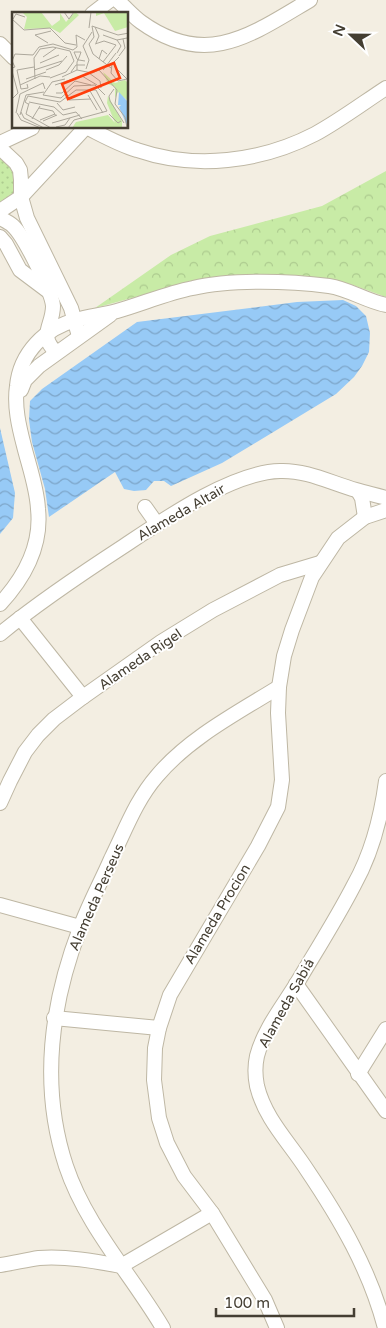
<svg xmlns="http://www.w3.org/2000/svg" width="386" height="1328" font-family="'Varela Round',sans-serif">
  <defs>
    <pattern id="forest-crowns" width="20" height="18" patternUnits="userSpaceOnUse" patternTransform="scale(1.25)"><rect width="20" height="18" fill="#c8eba6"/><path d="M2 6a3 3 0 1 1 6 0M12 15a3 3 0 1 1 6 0" fill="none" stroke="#adcb8f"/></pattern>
    <pattern id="park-dots" width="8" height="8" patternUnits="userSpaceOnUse" patternTransform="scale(1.25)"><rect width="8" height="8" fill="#c8eba6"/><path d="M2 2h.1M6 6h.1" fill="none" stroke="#adcb8f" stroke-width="1.8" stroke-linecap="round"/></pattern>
    <pattern id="water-waves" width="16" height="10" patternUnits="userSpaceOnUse" patternTransform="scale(1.25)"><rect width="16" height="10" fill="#97caf6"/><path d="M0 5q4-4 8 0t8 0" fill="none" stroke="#7da5c8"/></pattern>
  </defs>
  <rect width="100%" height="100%" fill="#f3eee2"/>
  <!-- forest -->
  <path fill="url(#forest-crowns)" d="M386 171V297L350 284 232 276 187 283 95 308 171 255 210 236 322 206Z"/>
  <!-- park -->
  <path fill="url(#park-dots)" d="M0 157 16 171C17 189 17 193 0 202Z"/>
  <!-- water -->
  <g fill="url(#water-waves)">
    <path d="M343 300 356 306 366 316 370 333 369 352 362 366 354 377 336 394 222 463 171 486 164 481H154L146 490 134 491 124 489 115 472 49 517 45 489 32 442 29 420 30 401 42 389 137 322 297 302Z"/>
    <path d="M0 428 15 493 13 518 0 534Z"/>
  </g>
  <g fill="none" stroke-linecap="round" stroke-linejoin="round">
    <defs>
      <g id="minor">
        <path d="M118 1C126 8 133 16 141 22 206 69 251 35 310 0"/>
        <path d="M92 14 109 1"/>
        <path d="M0 44 14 58"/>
        <path d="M88 128C104 136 120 145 137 150 195 170 261 162 315 134 339 121 363 103 386 88"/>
        <path d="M0 143 32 128"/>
        <path d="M0 148 16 163 20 170 21 180V197L27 218 71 308 79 336"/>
        <path d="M0 211 21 197 85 128"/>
        <path d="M0 218C4 220 10 223 13 226 24 236 52 292 53 306 53 326 38 335 56 352"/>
        <path d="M0 237 6 244 20 270 48 291"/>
        <path d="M21 390 25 380 39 366 110 315"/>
        <path d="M358 491 362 498 365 517"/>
        <path d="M145 507 157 524"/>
        <path d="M0 604C24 578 42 546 38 509 37 488 29 466 24 446 19 427 14 406 17 386 20 353 45 328 76 320 89 316 103 315 117 311 142 304 167 293 193 288 231 279 290 281 329 286 349 289 366 301 386 305"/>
        <path d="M20 618 83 697"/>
        <path d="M0 634C39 602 81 574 124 546 163 520 232 472 280 471 307 470 331 483 356 490 366 493 376 495 386 498"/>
        <path d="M0 803 10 781 25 752 38 735 54 719 83 697 161 642 213 610 280 575 320 563"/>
        <path d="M0 905 80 927"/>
        <path d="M296 984 386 1111"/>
        <path d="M54 1018 159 1028"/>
        <path d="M358 1074 386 1029"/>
        <path d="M0 1265C13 1263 26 1260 39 1258 66 1256 94 1261 121 1266L212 1213"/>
        <path d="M163 1328C131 1274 86 1226 66 1166 40 1087 51 1004 80 928 89 904 101 882 111 859 125 831 136 800 157 776 189 738 237 713 279 687"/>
        <path d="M277 1328 265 1300 212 1213 184 1176 167 1143 159 1118 154 1080 155 1048 159 1028 170 995 258 846 278 807 282 780 278 713 279 687 284 656 292 630 312 577 338 538 365 517 386 510"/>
        <path d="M385 1328C370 1270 340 1219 307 1170 289 1142 265 1119 257 1086 255 1076 255 1065 257 1056 264 1029 283 1006 297 983 316 951 337 918 354 885 372 853 381 818 386 781"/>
      </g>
    </defs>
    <!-- minor casing -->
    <use href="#minor" stroke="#beb7a4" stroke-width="16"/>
    <!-- minor -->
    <use href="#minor" stroke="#fff" stroke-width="14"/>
  </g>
  <g text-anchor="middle" stroke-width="4" stroke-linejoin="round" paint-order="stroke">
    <!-- street labels -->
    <g font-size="14" fill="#443e32" stroke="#fff">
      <text transform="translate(181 512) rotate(-30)" y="5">Alameda Altair</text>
      <text transform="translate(140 659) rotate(-34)" y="5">Alameda Rigel</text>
      <text transform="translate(96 897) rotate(-66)" y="5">Alameda Perseus</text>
      <text transform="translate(217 914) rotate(-59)" y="5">Alameda Procion</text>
      <text transform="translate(286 1003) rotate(-61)" y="5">Alameda Sabiá</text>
    </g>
  </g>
  <!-- overview -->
  <g transform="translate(12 12)">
    <rect width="116" height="116" fill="#f3eee2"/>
    <path d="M10 0H29L40 14 48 8V1L54 10 63 0 67 3 48 21 39 16 12 17 15 5ZM84 0H116V15L103 19 92 1 84 4ZM91 60 103 71 113 68 116 71V89L106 80 103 86V75L96 72ZM96 84 110 109V116H60L64 110 96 103 103 111 95 91Z" fill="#c8eba6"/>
    <path d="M107 80 116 90V116L107 95 109 93H106Z" fill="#97caf6"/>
    <path fill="none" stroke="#ada89c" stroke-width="1" d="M52 0 57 7 62 0M0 7 12 18 38 16 53 31 64 33M1 7 4 2 13 5M83 15 87 24 84 31M77 16 79 0M91 23 105 28 115 26M36 31 23 23 39 19M77 32 82 25 80 14 106 23 117 21M77 32 81 42 99 56M83 32 92 29 104 33 91 50M105 41 109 34 105 28M107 44 113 36 111 27M31 45 44 36M107 45 100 52 99 61 106 69 115 67M87 47 90 38 95 42M28 51 47 43M0 56 3 55 0 49 3 42 21 43 27 35 41 32 61 38 65 35 64 23 73 28M104 56 115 67M74 57 77 48 71 34 80 20M22 58 50 49M34 58 47 53 55 44M65 58V50L66 48 68 43 69 40H62L65 47 66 48H67L73 49M87 58 105 78 103 92 113 105 115 116M91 58 104 41M0 59 6 81 0 87M59 60 64 53H73M77 61 88 69 89 76M50 65 65 58 80 61 87 58M14 67 34 60M23 67 22 46 28 37 41 35 58 39 62 49 54 60 38 66M53 67 40 70 31 83 49 86 62 74 83 73 93 83M15 72 16 76 9 77 5 58 22 55M8 73 28 64 38 65M43 73 70 64 85 73M102 77 97 84 98 89 112 111M78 79 91 101M44 81H50L63 69 79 73M76 83 85 98M57 88 79 87M17 90 42 95 51 103 64 100 70 107M17 91 14 102 39 116M45 91 51 98 63 95M16 92 13 90 16 84 48 90 64 78H84L95 99 62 108 56 116M27 96 41 99 44 104M9 100 12 106 32 116M4 101 8 82 31 71 33 77M5 101 9 108 29 116M97 102 106 111 109 109M8 103 14 83 32 80M20 107 28 94M28 108 43 102M31 109 45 103M40 111 68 103M44 115 53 113 58 106"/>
    <path fill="#ff3e0c" fill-opacity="0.15" stroke="#ff3e0c" stroke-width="2.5" d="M102 51 108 66 56 87 50 72Z"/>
    <rect width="116" height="116" fill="none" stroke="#443e32" stroke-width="2.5"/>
  </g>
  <!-- north arrow -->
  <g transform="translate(351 35) rotate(292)" stroke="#ffffff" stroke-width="4" paint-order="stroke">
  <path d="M0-4L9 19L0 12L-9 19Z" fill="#443e32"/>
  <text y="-8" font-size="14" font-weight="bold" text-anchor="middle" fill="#443e32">N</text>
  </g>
  <!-- scale -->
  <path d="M216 1308v8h138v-8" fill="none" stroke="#443e32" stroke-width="2.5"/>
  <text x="224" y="1308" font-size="15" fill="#443e32" stroke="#ffffff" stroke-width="4" paint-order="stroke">100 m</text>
</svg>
